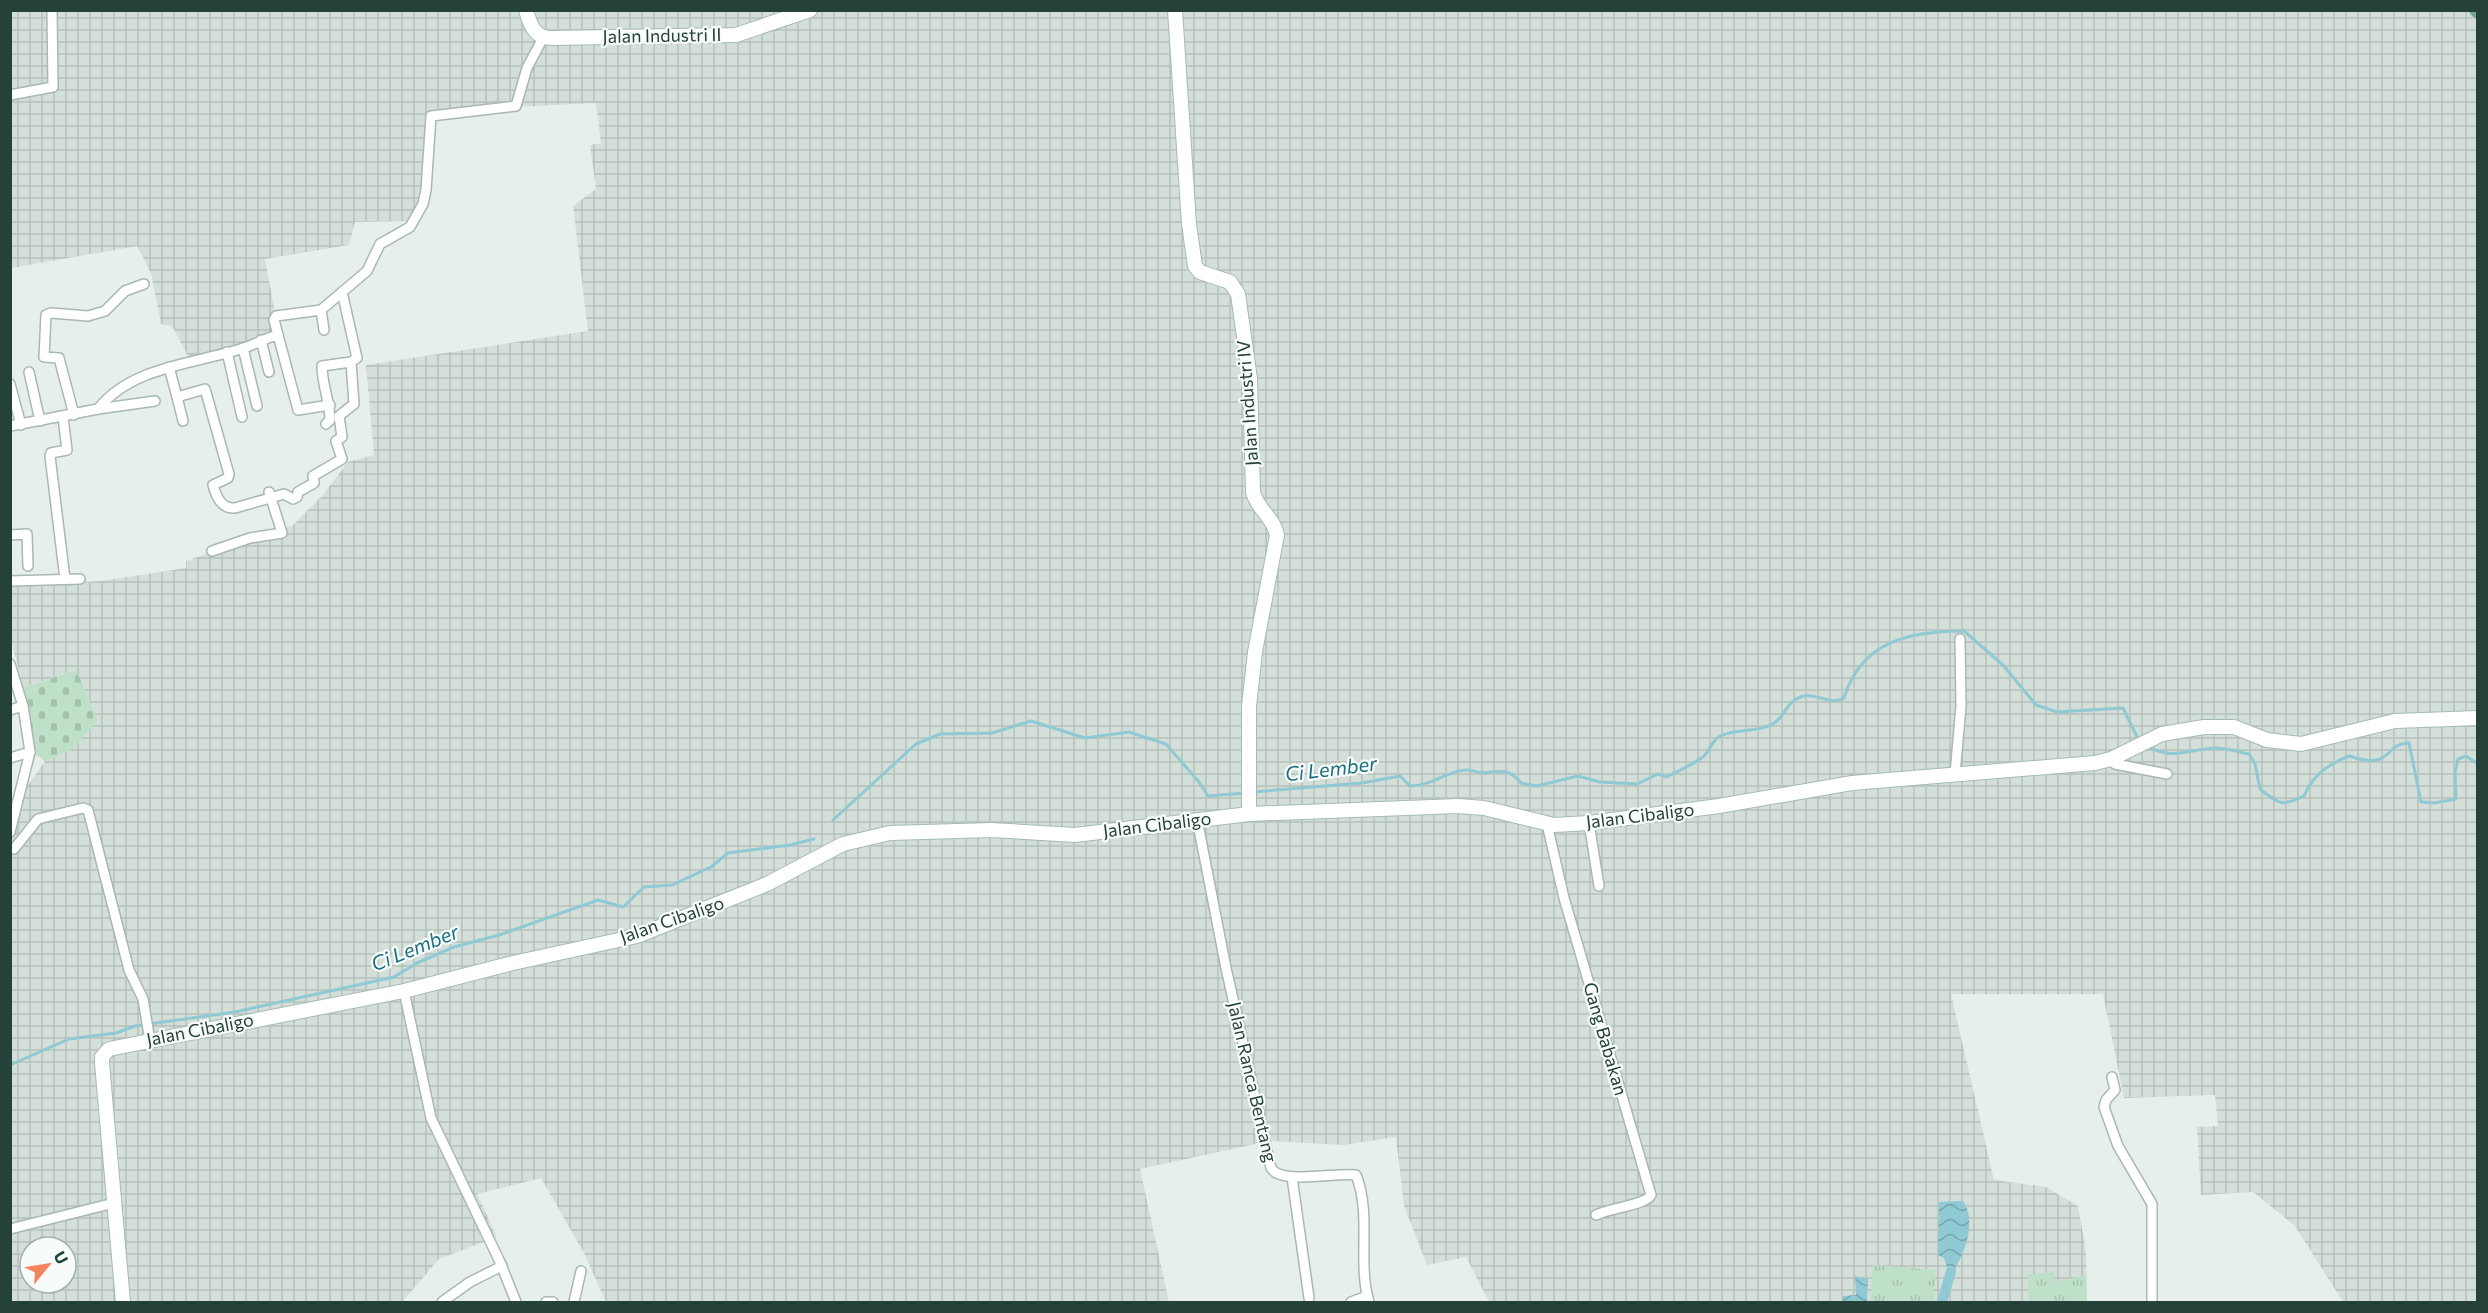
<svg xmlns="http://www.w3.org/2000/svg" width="2488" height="1313" font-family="Commissioner,sans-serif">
  <defs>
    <pattern id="industrial-grid" width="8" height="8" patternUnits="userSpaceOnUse" patternTransform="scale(1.5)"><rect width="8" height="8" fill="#d4dfda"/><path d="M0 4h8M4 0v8" fill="none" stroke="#b6c1bc"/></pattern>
    <pattern id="grass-tufts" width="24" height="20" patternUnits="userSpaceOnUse" patternTransform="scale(1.5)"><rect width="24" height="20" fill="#bfe0c8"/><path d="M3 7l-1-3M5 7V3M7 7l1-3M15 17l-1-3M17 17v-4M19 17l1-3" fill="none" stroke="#a4c1ad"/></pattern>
    <pattern id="cemetery-stones" width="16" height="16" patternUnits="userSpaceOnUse" patternTransform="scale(1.5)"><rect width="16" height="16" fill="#bfe0c8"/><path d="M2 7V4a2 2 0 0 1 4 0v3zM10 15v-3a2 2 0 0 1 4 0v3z" fill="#a4c1ad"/></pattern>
    <pattern id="water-waves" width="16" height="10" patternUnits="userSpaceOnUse" patternTransform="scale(1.5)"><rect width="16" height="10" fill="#8ec9d4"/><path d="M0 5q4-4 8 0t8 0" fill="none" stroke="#74a5ad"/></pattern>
  </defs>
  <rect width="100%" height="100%" fill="#e6efeb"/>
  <!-- industrial -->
  <path fill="url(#industrial-grid)" fill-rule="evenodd" d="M11 11H2477V1302H2343L2295 1226 2253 1192 2201 1195 2197 1127 2218 1126 2215 1095 2124 1098 2103 994H1951L1994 1180 2046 1187 2078 1206 2086 1251 2087 1302H1489L1466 1257 1427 1265 1404 1206 1396 1137 1344 1145 1269 1141 1140 1169 1169 1302H606L584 1253 541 1178 477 1194 497 1237 439 1259 402 1302H11L10 856 13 827 19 798 45 761 70 751 75 670 23 688 11 639V586L101 581 186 568V561L293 525 322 496 348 462 374 455 366 365 588 331 573 206 596 189 590 145 601 143 596 103 429 111 423 189 420 203 409 221 355 222 349 245 265 259 274 308 271 319 275 333 244 345 189 358 172 326 161 324 151 273 137 246 11 268ZM30 1247H66V1283H30Z"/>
  <!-- grass -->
  <g fill="url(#grass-tufts)">
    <path d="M1873 1265 1935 1270 1934 1302H1870Z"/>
    <path d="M2054 1272 2055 1282 2086 1275 2087 1302H2029L2028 1274Z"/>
  </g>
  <!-- cemetery -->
  <path fill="url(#cemetery-stones)" d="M76 670 98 721 70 751 45 761 32 752 31 733 23 688Z"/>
  <!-- water -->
  <g fill="url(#water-waves)">
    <path d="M1963 1201C1977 1221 1965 1253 1953 1272L1948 1270 1944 1258 1938 1255 1939 1202Z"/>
    <path d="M1855 1276 1868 1279 1867 1302H1843V1296L1856 1295Z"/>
  </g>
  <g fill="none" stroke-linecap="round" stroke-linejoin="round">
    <!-- stream -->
    <g stroke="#8ec9d4" stroke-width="3">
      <path d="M2146 746C2175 761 2188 749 2216 748 2226 748 2239 752 2249 754L2255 764 2260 789C2279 804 2281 807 2304 796 2313 775 2327 765 2349 756 2394 771 2382 744 2409 743L2421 802 2434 803 2456 799 2455 772 2458 759 2466 756 2478 764"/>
      <path d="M1253 792 1362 783 1400 776 1410 786C1430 786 1446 772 1465 770 1471 769 1477 773 1484 773 1501 771 1509 768 1521 783L1537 786 1578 776 1600 782 1637 784 1658 774 1666 777C1679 771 1692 765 1703 757 1710 751 1712 740 1720 736 1737 728 1759 733 1774 723 1786 716 1786 700 1804 696 1817 693 1830 706 1844 698 1861 641 1910 631 1964 631L2003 665 2036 705 2057 712 2123 708 2139 741"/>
      <path d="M833 820 916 744 940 734 992 733 1031 721 1085 738 1129 732 1166 744 1199 782 1208 796 1246 793"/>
      <path d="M10 1065 69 1039 116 1033 135 1026 235 1012 394 977 417 963 454 947 499 935 598 900 623 907 644 887 672 885 711 867 728 853 790 845 814 839"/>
    </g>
    <!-- canal -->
    <path stroke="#8ec9d4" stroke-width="10" d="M1942 1302 1951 1271"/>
    <defs>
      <g id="minor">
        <path d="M10 95 53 87 52 10"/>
        <path d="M321 310 324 330"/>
        <path d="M261 340 269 372"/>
        <path d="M243 348 257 406"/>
        <path d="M227 352 242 417"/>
        <path d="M169 367 177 397 205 389 229 474 228 478 213 485C216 496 221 509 235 508L284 494 293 499 297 497 298 492 314 483 313 476 342 459 336 441 342 437 339 416 354 404 351 362 357 358 342 292"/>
        <path d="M29 372 40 421"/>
        <path d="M10 384 21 425"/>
        <path d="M177 397 183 421"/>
        <path d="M330 405 298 410 274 320 276 316 321 310 367 271 380 244 410 227 423 204 426 190 431 116 516 106 527 68 543 38"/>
        <path d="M98 409 155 401"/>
        <path d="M74 415 59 358 44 357 46 315 51 313 88 316 105 311 125 291 144 284"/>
        <path d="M63 417 67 450 51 453 50 456 65 579"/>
        <path d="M326 424 330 420C330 401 322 385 322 366L351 362"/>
        <path d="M10 426 98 409C132 366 195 364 244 348 255 344 266 338 278 335"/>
        <path d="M10 535 27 534 28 566"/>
        <path d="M212 551 250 538 282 533 269 492"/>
        <path d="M10 581 80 579"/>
        <path d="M10 664 23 706 30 752 10 832"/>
        <path d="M10 710 23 706"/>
        <path d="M10 758 30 752"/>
        <path d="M2111 759 2115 764 2167 774"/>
        <path d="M1955 774 1961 706 1960 639"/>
        <path d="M1197 819 1226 968 1271 1168C1280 1185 1339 1172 1356 1175 1372 1215 1357 1262 1369 1302"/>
        <path d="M1589 823 1599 886"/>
        <path d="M1547 824 1564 898 1651 1195C1646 1205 1609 1208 1596 1215"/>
        <path d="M10 848 14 849 38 819 83 808 88 810 129 970 143 999 150 1041"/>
        <path d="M404 991 431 1118 500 1262 516 1302"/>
        <path d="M2112 1077 2115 1090 2106 1100 2104 1107 2118 1146 2152 1204V1302"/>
        <path d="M1292 1177 1309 1298"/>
        <path d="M10 1229 114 1203"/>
        <path d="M442 1302 470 1282 502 1266"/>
        <path d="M546 1302H553"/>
        <path d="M574 1302 581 1271"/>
        <path d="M1351 1302 1367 1296"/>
      </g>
      <g id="secondary">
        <path d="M526 10C530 25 535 38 551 38L736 35 810 10"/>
        <path d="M1175 10 1189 224 1195 266 1200 272 1230 282 1238 294 1250 379 1253 492C1257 509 1274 518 1277 535L1255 652 1249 706V814"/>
        <path d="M123 1302 102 1063V1057L109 1049 404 991 513 963 637 936 767 884 843 844 890 833 991 830 1075 835 1249 814 1458 806 1484 808 1554 825 1589 823 1719 806 1852 783 2095 763 2111 759 2162 734 2204 727H2234L2267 740 2301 744 2395 721 2478 718"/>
      </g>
      <path id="primary" d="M2477 10 2478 11"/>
    </defs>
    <!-- minor casing -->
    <use href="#minor" stroke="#a8b8b2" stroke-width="12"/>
    <!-- secondary casing -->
    <use href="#secondary" stroke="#a4bbb3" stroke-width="16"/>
    <!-- primary casing -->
    <use href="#primary" stroke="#c2cac8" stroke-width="18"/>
    <!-- minor -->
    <use href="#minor" stroke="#fff" stroke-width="9"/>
    <!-- secondary -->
    <use href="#secondary" stroke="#fff" stroke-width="14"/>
    <!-- primary -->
    <use href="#primary" stroke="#6aa596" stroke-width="15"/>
  </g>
  <g text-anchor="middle" stroke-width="4.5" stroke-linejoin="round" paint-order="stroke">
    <!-- street labels -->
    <g font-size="18" fill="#24423a" stroke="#f7fbf9">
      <text transform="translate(662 36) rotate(-1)" y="6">Jalan Industri II</text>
      <text transform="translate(1248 403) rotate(-94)" y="6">Jalan Industri IV</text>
      <text transform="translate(1640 816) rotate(-7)" y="6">Jalan Cibaligo</text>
      <text transform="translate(1157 825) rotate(-7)" y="6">Jalan Cibaligo</text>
      <text transform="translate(672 920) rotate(-19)" y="6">Jalan Cibaligo</text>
      <text transform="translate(200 1030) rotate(-11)" y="6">Jalan Cibaligo</text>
      <text transform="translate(1605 1039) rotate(74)" y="6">Gang Babakan</text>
      <text transform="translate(1252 1082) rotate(77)" y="6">Jalan Ranca Bentang</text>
    </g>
    <!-- water labels -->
    <g font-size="20" font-style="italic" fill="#1c6f80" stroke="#f7fbf9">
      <text transform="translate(1331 769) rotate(-7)" y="7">Ci Lember</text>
      <text transform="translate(415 948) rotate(-22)" y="7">Ci Lember</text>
    </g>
  </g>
  <!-- border -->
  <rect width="2488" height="1313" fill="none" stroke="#24423a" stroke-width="24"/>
  <!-- north arrow -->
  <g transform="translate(48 1265) rotate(60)"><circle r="28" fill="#f7fbf9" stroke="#a3b1ad" stroke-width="1.5"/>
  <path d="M0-4.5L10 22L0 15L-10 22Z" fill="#f4845f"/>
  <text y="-9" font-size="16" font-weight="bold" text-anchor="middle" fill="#24423a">U</text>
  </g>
</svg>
